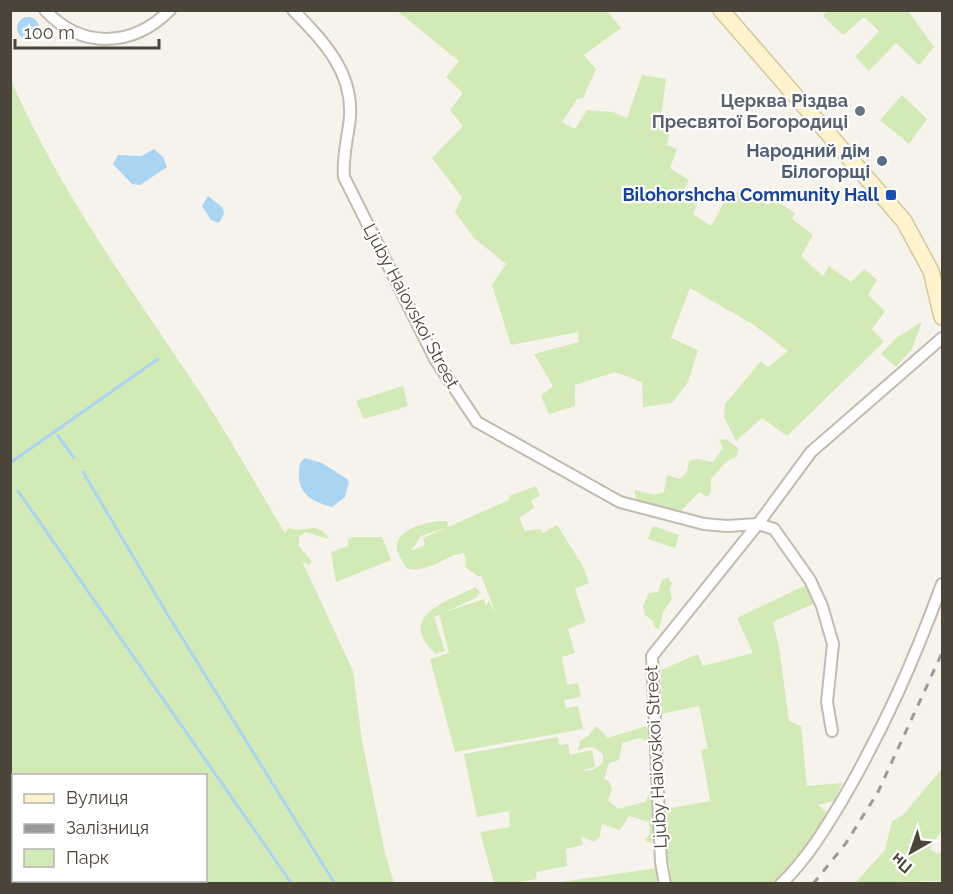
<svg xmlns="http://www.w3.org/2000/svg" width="953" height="894" font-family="Raleway,sans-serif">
  <rect width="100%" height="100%" fill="#f6f3ec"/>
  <!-- green -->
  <g fill="#d2eab5" fill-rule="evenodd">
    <path d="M828 10 908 11 934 47 919 65 896 43 869 71 855 57 879 31 864 17 843 35 823 16Z"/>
    <path d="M397 11H607L621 28 584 55 596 69 583 98 577 99 562 122 575 129 587 110 613 112 627 118 642 75 666 79 660 128 670 130 667 145 677 149 670 168 689 180 681 195 697 205 693 214 711 226 731 190 769 205 773 199 795 213 792 219 813 235 801 256 823 276 829 266 851 282 864 269 877 280 868 295 885 311 872 329 884 342 787 436 762 418 736 441 724 417 725 404 761 361 768 367 788 351 754 325 690 288 671 338 698 350 688 382 672 403 643 407 642 382 615 372 575 385V406L549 414 541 396 553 386 534 354 579 342 578 332 511 345 492 285 506 264 474 238 455 212 462 197 432 158 463 126 450 110 463 93 446 77 459 61Z"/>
    <path d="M10 78C60 194 136 295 205 400 233 443 258 489 285 533L289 528C305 535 316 518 329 539L305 532 299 537V546L312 562 309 565 302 561 353 671 362 741 385 853 394 883H11ZM14 776H206V880H14Z"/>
    <path d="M902 95 927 119 909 144 880 120Z"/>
    <path d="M922 322 912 349 896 367 881 354 897 337Z"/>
    <path d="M403 386 408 406 364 419 356 401Z"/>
    <path d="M726 439 738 448 737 456 726 462 711 479V491L707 497 699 492 681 511C666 508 633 514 635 490L654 495 664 492 667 475 680 479 687 472 689 461 697 459 713 462 723 448 719 440Z"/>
    <path d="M536 486 540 496 531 500 534 508 519 518 525 531 540 529 543 533 557 525 583 566 589 583 575 589 586 622 568 629 575 653 562 657 567 685 578 683 581 697 564 700 566 708 578 706 583 729 455 752 430 659 449 653 439 614 484 599 486 606 489 601 496 614 481 575 479 577 465 567 466 560 464 553C442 556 430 574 406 568 403 562 399 556 397 550 393 528 432 520 447 521L448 527 421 536 411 551 425 545 423 538 509 500V496Z"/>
    <path d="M653 526 679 535 675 548 648 539Z"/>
    <path d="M353 537H382L391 560 336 582 331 552 348 546V539Z"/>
    <path d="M668 577 672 583 670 589 672 599 663 612 659 629 654 627 653 621 645 615 643 606 649 593 658 592 662 580Z"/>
    <path d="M806 585 817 602 773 622 779 647 789 721 801 726 807 786 842 783 834 801 818 805 828 813 822 828 781 883H672L668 858 666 809 710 801 701 749H708L699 706 662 714 661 670 698 654 703 666 753 653 737 618Z"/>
    <path d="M475 587 480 592 476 598 434 617 445 651 436 654C394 615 450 601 475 587Z"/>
    <path d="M596 726 608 738 646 726 652 733 653 744 640 738 622 743 619 760 609 763 604 779 609 781 612 789 608 800 618 809 645 802 653 787 659 828 651 843 645 840 650 833 649 822 629 816 620 830 602 824 600 836 594 842 581 836 583 845 566 849 567 866 536 872 537 879 515 883H494L480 832 510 827 509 811 477 817 464 754 558 737 559 745 568 744 570 755 592 750 595 767 581 771C590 771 596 770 603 762V755C594 745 589 745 578 751L580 741 588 736Z"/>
    <path d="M942 769V829L930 849 938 854 942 851V881L855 883 885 850 892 821 903 815Z"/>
    <path d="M657 868 658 883H554Z"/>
  </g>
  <!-- water -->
  <g fill="#a9d4f2">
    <circle cx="28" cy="28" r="11"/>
    <path d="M154 149 163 157 167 167 140 185 132 184 113 164 118 155 141 156Z"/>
    <path d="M208 196 223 208 224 214 219 223 211 220 202 206Z"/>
    <path d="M305 458 322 463 347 479 349 482 345 497 332 507C313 502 297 494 299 471 299 465 300 462 305 458Z"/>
  </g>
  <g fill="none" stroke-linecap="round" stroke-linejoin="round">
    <!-- stream -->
    <g stroke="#a9d4f2" stroke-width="3">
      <path d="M58 436 74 458"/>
      <path d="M10 463 158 359"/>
      <path d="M83 472 166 612 335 884"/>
      <path d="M18 491 292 884"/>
      <path d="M10 797 14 802"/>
      <path d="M69 880 71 884"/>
    </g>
    <defs>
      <g id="street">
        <path d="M45 10C82 50 133 47 170 10"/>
        <path d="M293 10C323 41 353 71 350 117 348 138 342 157 344 177L435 359 477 422 620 502 704 524 727 526 758 524 774 529 810 580 822 606 833 644 827 702 832 731"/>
        <path d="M665 884 661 862 652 656 758 524 811 452 942 338"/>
        <path d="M781 884C807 859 825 829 843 799 885 726 913 663 942 584"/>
      </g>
      <path id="secondary" d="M721 10 904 221 931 271 942 317"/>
    </defs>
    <!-- street casing -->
    <use href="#street" stroke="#c2bbae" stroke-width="14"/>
    <!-- secondary casing -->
    <use href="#secondary" stroke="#d6c79b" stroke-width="18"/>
    <!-- street -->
    <use href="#street" stroke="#fff" stroke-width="10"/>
    <!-- secondary -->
    <use href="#secondary" stroke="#fff3cd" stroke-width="15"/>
    <!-- rail -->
    <path stroke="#9a9a9a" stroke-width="3" stroke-dasharray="8 8" stroke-linecap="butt" d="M813 884 846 843 878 792 942 653"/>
  </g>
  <!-- markers -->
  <circle fill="#6b7280" stroke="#fff" stroke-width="2" cx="860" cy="111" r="6"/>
  <circle fill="#5c6f8a" stroke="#fff" stroke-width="2" cx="882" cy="161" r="6"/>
  <rect fill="#1a4fb4" stroke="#fff" stroke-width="2" x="885" y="189" width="12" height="12" rx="3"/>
  <g text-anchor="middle" stroke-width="4.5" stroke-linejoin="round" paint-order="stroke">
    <!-- worship labels -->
    <g font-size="18" font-weight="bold" fill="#5b616d" stroke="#fff" text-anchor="end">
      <text x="848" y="107">Церква Різдва<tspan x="848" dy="21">Пресвятої Богородиці</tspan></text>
    </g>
    <!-- service labels -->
    <g font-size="18" font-weight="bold" fill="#4e5e75" stroke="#fff" text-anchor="end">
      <text x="870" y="157">Народний дім<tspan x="870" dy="21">Білогорщі</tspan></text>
    </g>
    <!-- transit labels -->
    <g font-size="18" font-weight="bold" fill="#164399" stroke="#fff" text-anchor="end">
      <text x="879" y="201">Bilohorshcha Community Hall</text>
    </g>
    <!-- street labels -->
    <g font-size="18" fill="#4b4439" stroke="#fff">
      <text transform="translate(411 306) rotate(62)" y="6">Ljuby Haiovskoi Street</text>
      <text transform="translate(656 757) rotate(-93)" y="6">Ljuby Haiovskoi Street</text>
    </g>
  </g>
  <!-- border -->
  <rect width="953" height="894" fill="none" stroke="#4b4439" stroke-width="24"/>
  <!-- legend -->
  <rect x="12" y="774" width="195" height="108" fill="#ffffff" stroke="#b7b4b0" stroke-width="1.5"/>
  <rect x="24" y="794" width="30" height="9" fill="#fff3cd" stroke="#b7b4b0" stroke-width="1.5"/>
  <text x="66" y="804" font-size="18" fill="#4b4439">Вулиця</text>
  <rect x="24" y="824" width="30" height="9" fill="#9a9a9a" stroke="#b7b4b0" stroke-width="1.5"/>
  <text x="66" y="834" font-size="18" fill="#4b4439">Залізниця</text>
  <rect x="24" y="849" width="30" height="18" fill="#d2eab5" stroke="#b7b4b0" stroke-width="1.5"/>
  <text x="66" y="864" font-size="18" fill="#4b4439">Парк</text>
  <!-- north arrow -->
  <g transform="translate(911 852) rotate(220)" stroke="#ffffff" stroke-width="4.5" paint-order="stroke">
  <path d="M0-4.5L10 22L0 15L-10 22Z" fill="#4b4439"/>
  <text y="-9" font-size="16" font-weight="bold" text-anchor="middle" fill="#4b4439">Пн</text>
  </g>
  <!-- scale -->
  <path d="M15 39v9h144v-9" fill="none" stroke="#4b4439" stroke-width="3"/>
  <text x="24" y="39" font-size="18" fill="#4b4439" stroke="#ffffff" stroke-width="4.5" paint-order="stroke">100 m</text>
</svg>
